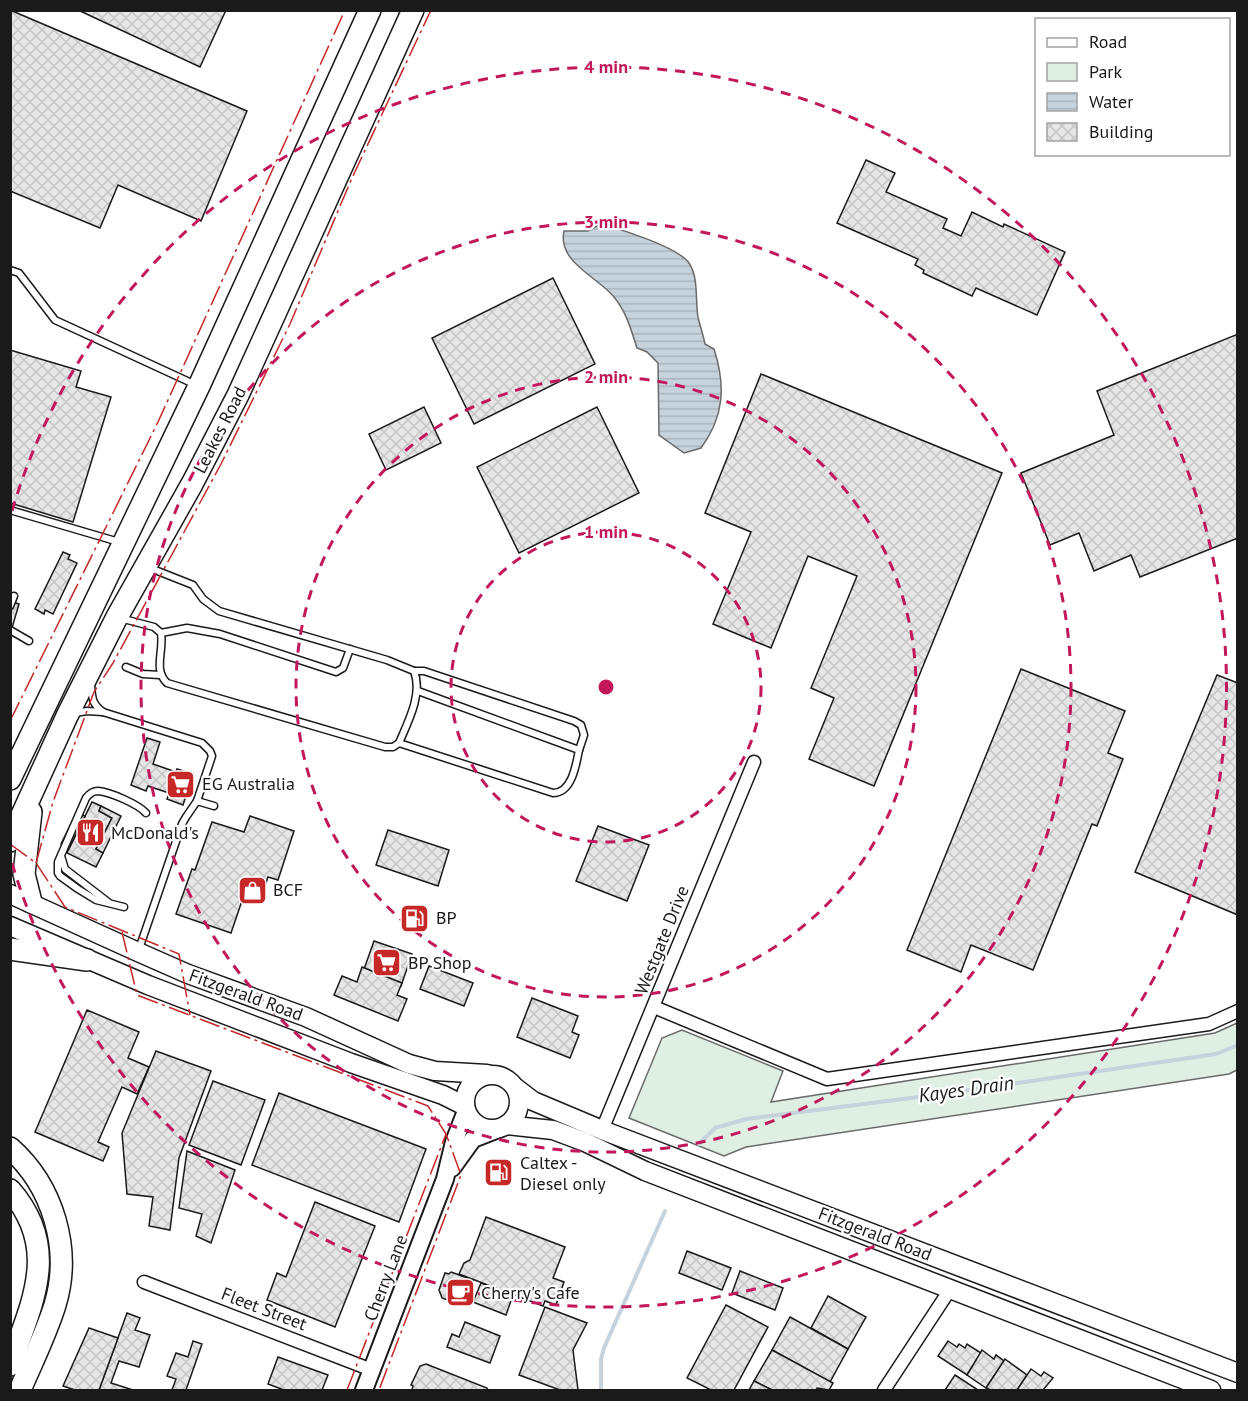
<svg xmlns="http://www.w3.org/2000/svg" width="1248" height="1401" font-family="'PT Sans',sans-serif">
  <defs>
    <pattern id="water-rules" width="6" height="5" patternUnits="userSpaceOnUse" patternTransform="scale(1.5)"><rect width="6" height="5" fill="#c6d2dc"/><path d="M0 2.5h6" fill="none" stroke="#aab4bc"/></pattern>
    <pattern id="building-cross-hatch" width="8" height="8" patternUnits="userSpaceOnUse" patternTransform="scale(1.5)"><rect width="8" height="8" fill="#e6e6e6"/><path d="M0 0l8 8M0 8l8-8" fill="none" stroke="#c5c5c5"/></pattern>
  </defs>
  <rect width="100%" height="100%" fill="#fff"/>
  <!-- green -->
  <path fill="#e0efe3" stroke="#6a6a6a" stroke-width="1.5" d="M1237 1023V1070L1229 1074 746 1147 724 1156 629 1118 662 1038 682 1030 783 1071 771 1102 1215 1033Z"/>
  <!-- water -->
  <path fill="url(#water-rules)" stroke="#6a6a6a" stroke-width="1.5" d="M601 224C620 229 678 247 689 263 699 278 695 300 698 317 700 326 703 334 705 344L714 349C726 386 724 417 701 448L684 453 659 435 658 363 647 352 637 348C631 330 627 313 614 297 598 277 557 262 564 231H588Z"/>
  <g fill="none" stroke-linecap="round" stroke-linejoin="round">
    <!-- stream -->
    <g stroke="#c6d2dc" stroke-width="4">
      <path d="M699 1144 715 1128 746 1119 942 1094 1216 1054 1238 1045"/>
      <path d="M601 1390V1359L604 1348 665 1211"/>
    </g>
  </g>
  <!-- building -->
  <g fill="url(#building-cross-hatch)" stroke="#1a1a1a" stroke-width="1.5">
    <path d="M10 10 247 111 201 221 118 185 100 228 10 191Z"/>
    <path d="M78 10H226L200 67Z"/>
    <path d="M866 160 895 173 886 192 947 219 943 228 961 236 972 212 1003 227 1004 224 1065 252 1037 315 976 288 972 296 923 273 924 270 915 265 918 259 837 223Z"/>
    <path d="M553 278 595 364 474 424 432 338Z"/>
    <path d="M1238 334V538L1140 577 1131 555 1094 571 1079 533 1050 545 1021 473 1114 435 1097 391Z"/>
    <path d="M10 350 81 371 76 387 111 397 73 522 10 503Z"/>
    <path d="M761 374 1002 473 874 786 809 759 834 698 811 688 857 576 808 556 771 648 713 624 751 532 705 513Z"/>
    <path d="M424 407 441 443 386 470 369 434Z"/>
    <path d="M597 407 639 493 519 553 477 467Z"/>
    <path d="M63 552 70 555 68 559 77 563 53 614 45 610 44 614 35 609Z"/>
    <path d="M10 601 19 604 12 628 10 627Z"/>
    <path d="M1021 669 1125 711 1108 753 1123 759 1097 826 1092 824 1033 970 971 945 961 972 907 950Z"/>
    <path d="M1217 675 1238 683V915L1135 872Z"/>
    <path d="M147 738 160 742 153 764 176 772 169 793 148 786 146 791 131 785Z"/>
    <path d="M177 769 193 774 183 805 167 799Z"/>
    <path d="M92 802 101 806 99 811 112 818 96 849 103 853 96 867 67 853Z"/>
    <path d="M101 806 121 816 103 853 96 849 112 818 99 811Z"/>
    <path d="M77 812 85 816 69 848 61 844Z"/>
    <path d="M250 816 294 831 278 880 268 877 262 895 246 889 231 933 176 914 192 869 195 870 212 822 244 832Z"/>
    <path d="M598 826 649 845 627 901 576 881Z"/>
    <path d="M388 830 449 850 438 886 376 865Z"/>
    <path d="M374 941 412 954 401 986 363 972Z"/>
    <path d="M429 966 473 983 464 1006 420 989Z"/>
    <path d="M362 967 402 983 397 995 407 999 398 1021 334 995 342 976 357 982Z"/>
    <path d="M532 998 578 1016 572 1032 579 1035 570 1058 517 1037Z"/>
    <path d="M87 1010 139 1032 128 1058 149 1067 137 1094 122 1087 98 1142 109 1147 103 1161 35 1132Z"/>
    <path d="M156 1051 211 1071 179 1158 170 1230 149 1226 153 1197 127 1194 122 1133Z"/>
    <path d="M213 1081 265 1100 241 1165 189 1145Z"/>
    <path d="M279 1093 426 1149 399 1222 252 1165Z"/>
    <path d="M187 1151 235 1170 211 1243 196 1236 202 1214 179 1208Z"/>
    <path d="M315 1202 375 1226 335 1327 267 1300 277 1273 286 1277Z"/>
    <path d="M486 1217 565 1247 553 1278 564 1282 556 1305 545 1301 543 1306 459 1274 464 1263 470 1260Z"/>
    <path d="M687 1251 731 1268 722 1290 679 1273Z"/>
    <path d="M740 1271 783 1288 775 1310 732 1293Z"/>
    <path d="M451 1272 473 1280 465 1302 461 1301 459 1304 442 1298 439 1290 445 1273 449 1274Z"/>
    <path d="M481 1283 513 1295 506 1315 473 1302Z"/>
    <path d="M828 1296 866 1317 848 1349 811 1328Z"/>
    <path d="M726 1305 768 1327 734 1390H711L687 1378Z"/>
    <path d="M545 1307 587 1323 573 1350 578 1390H560L519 1375Z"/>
    <path d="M127 1313 140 1318 135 1330 150 1335 139 1367 119 1361 111 1383 133 1390H99Z"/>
    <path d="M790 1317 848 1349 830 1382 772 1350Z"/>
    <path d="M465 1322 500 1336 490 1363 447 1347 452 1334 459 1337Z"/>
    <path d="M89 1328 118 1338 99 1390H75L63 1386Z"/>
    <path d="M193 1341 202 1344 186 1390H172L176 1379 167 1376 176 1353 188 1357Z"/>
    <path d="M948 1341 957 1347 959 1344 965 1348 967 1344 981 1353 967 1375 938 1356Z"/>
    <path d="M772 1350 833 1383 829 1390 817 1388 816 1390H772L754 1381Z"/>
    <path d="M982 1350 994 1359 996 1355 1004 1361 986 1388 967 1375Z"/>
    <path d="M278 1357 328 1375 322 1390H284L268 1384Z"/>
    <path d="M1005 1359 1027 1375 1017 1390H991L986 1388Z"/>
    <path d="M426 1364 487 1388 488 1390H412L413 1386 411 1385 420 1366Z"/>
    <path d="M1031 1369 1041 1376 1044 1372 1053 1378 1043 1390H1017Z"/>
    <path d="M955 1375 978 1390H945Z"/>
    <path d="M754 1381 772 1390H749Z"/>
  </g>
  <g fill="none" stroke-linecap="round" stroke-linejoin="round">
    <defs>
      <g id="lane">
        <path d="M10 270 19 273 55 320 196 385"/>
        <path d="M10 510 119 542"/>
        <path d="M10 606 14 596"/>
        <path d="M120 618 154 627 161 633C164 652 153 669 167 683L385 747H393L399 743C408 722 423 694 414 671L387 660 219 611 203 599 193 585 150 568"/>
        <path d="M10 630 29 641"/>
        <path d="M161 633 187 628 220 634 336 672 343 668 350 649"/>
        <path d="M126 667 143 674 160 675"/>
        <path d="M414 671H424L574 721 581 725 584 735 579 750"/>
        <path d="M91 685C92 698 92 704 103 712"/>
        <path d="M75 713 87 711 103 712 202 743 210 751 212 756 197 801 186 817 182 824 139 949"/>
        <path d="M399 743 553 793C572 793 576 765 579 750L418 691"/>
        <path d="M197 801 214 806"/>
        <path d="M61 856 65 869 108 902"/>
        <path d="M124 907 96 900 78 889 60 876 58 873V862L86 798C89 794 92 791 98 791 110 792 138 804 146 813"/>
      </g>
      <g id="street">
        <path d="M654 1007 827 1079 1209 1024 1238 1011"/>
        <path d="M602 1130 754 762"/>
        <path d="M144 1282 372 1370"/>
        <path d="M884 1390 951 1288"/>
      </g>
      <g id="secondary">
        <path d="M452 1168 473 1139 501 1128"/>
        <path d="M364 1390 445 1179 454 1142 466 1111"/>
      </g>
      <g id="primary">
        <path d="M10 894 138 952 188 974 306 1017 409 1064 435 1071 487 1074"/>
        <path d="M10 926 148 985 351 1063 443 1095 465 1106"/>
        <circle cx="492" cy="1102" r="27"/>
        <path d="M516 1088 533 1101 602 1130 1238 1373"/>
        <path d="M506 1125 553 1130 585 1142 645 1171 1211 1390"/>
      </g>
      <g id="highway">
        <path d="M10 779 199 386 370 10"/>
        <path d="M31 812 24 874 31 902"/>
        <path d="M10 841 67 716 117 617 192 484 238 395 413 10"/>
        <path d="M10 949 87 960"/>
        <path d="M10 1148C53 1186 72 1249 55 1305 46 1334 32 1362 20 1390"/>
        <path d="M10 1190C61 1248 32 1303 10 1365"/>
      </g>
    </defs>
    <!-- lane casing -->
    <use href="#lane" stroke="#1a1a1a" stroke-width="9"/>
    <!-- street casing -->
    <use href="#street" stroke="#1a1a1a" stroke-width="15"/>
    <!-- secondary casing -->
    <use href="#secondary" stroke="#1a1a1a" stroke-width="20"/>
    <!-- primary casing -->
    <use href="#primary" stroke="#1a1a1a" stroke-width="21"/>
    <!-- highway casing -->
    <use href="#highway" stroke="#1a1a1a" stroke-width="24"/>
    <!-- lane -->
    <use href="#lane" stroke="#fff" stroke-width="6"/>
    <!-- street -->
    <use href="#street" stroke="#fff" stroke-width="12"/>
    <!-- secondary -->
    <use href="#secondary" stroke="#fff" stroke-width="16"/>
    <!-- primary -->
    <use href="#primary" stroke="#fff" stroke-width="18"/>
    <!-- highway -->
    <use href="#highway" stroke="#fff" stroke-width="21"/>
    <!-- power -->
    <g stroke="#c62828" stroke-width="1.5" stroke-dasharray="21 4.5 3 4.5" stroke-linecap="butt">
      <path d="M10 721 158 422 345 10"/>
      <path d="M10 844 36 863 65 907 179 954 190 1015"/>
      <path d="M36 863 53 802 94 692 113 663 221 464 290 324 352 178 431 10"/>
      <path d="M122 932 137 995 428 1106 446 1134 461 1175 379 1390"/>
      <path d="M347 1390 446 1134"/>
    </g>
  </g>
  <!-- distance rings -->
  <g fill="none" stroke="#c2185b" stroke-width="3" stroke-dasharray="10 8">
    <circle cx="606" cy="687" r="155"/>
    <circle cx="606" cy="687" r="310"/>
    <circle cx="606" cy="687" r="465"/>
    <path d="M12 511A620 620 0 1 1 12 863"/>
  </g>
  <!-- icons -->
  <defs>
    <symbol id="supermarket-square" viewBox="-11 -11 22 22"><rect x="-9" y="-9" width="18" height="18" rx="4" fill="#c62828" stroke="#fff"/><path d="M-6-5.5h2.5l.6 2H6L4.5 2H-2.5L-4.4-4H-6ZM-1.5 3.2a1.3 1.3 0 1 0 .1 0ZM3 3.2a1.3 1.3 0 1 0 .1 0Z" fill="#fff"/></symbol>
    <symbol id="restaurant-square" viewBox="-11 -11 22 22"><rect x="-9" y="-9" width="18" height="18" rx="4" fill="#c62828" stroke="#fff"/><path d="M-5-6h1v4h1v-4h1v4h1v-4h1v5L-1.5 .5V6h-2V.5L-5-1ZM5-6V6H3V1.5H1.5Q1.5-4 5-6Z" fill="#fff"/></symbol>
    <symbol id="shop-square" viewBox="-11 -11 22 22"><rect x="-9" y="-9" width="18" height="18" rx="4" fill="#c62828" stroke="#fff"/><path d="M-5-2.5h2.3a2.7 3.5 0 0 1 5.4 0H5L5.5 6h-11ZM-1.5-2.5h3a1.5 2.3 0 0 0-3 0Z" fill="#fff"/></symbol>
    <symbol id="fuel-square" viewBox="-11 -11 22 22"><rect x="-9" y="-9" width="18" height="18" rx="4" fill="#c62828" stroke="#fff"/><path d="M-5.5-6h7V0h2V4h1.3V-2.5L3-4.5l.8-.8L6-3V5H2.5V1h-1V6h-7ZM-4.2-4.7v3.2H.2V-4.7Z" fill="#fff"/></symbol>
    <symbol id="cafe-square" viewBox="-11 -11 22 22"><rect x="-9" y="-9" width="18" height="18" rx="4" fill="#c62828" stroke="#fff"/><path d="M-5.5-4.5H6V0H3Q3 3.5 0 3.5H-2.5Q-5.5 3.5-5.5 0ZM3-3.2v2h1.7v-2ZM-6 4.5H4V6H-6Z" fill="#fff"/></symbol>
  </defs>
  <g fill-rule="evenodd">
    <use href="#supermarket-square" x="164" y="768" width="33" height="33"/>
    <use href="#restaurant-square" x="74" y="816" width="33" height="33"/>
    <use href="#shop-square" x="236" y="874" width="33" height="33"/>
    <use href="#fuel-square" x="398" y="902" width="33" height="33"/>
    <use href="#supermarket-square" x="370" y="946" width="33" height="33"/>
    <use href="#fuel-square" x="482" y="1156" width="33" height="33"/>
    <use href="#cafe-square" x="444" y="1276" width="33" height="33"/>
  </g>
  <g text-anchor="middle" stroke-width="4.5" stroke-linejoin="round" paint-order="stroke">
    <!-- street labels -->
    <g font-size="18" fill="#1a1a1a" stroke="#fff">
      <text transform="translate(220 430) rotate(-63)" y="6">Leakes Road</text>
      <text transform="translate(662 940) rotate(-68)" y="6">Westgate Drive</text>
      <text transform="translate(246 995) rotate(20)" y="6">Fitzgerald Road</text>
      <text transform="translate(875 1234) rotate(21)" y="6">Fitzgerald Road</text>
      <text transform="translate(386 1278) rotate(-69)" y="6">Cherry Lane</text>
      <text transform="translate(264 1309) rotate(21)" y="6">Fleet Street</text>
    </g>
    <!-- poi labels -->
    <g font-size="18" fill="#1a1a1a" stroke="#fff" text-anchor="start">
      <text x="202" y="790">EG Australia</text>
      <text x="111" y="839">McDonald's</text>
      <text x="273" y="896">BCF</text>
      <text x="436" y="924">BP</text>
      <text x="408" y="969">BP Shop</text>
      <text x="520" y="1169">Caltex -<tspan x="520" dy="21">Diesel only</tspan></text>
      <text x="481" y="1299">Cherry's Cafe</text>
    </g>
    <!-- water labels -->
    <g font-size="20" font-style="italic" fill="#1a1a1a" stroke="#fff">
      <text transform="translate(966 1089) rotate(-8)" y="7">Kayes Drain</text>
    </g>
  </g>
  <circle cx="606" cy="687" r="9" fill="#c2185b" stroke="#fff" stroke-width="3"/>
  <g font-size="18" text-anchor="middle" font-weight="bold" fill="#c2185b" stroke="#fff" stroke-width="4.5" stroke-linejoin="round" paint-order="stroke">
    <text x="606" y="73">4 min</text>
    <text x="606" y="228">3 min</text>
    <text x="606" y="383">2 min</text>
    <text x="606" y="538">1 min</text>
  </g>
  <!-- border -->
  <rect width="1248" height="1401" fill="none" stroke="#1a1a1a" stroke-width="24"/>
  <!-- legend -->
  <rect x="1035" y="18" width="195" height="138" fill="#ffffff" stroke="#a3a3a3" stroke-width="1.5"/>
  <rect x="1047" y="38" width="30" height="9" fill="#ffffff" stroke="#a3a3a3" stroke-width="1.5"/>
  <text x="1089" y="48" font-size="18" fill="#1a1a1a">Road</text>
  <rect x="1047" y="63" width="30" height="18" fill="#e0efe3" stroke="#a3a3a3" stroke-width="1.5"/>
  <text x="1089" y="78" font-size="18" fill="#1a1a1a">Park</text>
  <rect x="1047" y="93" width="30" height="18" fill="url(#water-rules)" stroke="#a3a3a3" stroke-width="1.5"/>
  <text x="1089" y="108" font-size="18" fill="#1a1a1a">Water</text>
  <rect x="1047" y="123" width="30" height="18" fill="url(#building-cross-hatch)" stroke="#a3a3a3" stroke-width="1.5"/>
  <text x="1089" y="138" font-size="18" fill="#1a1a1a">Building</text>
</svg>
